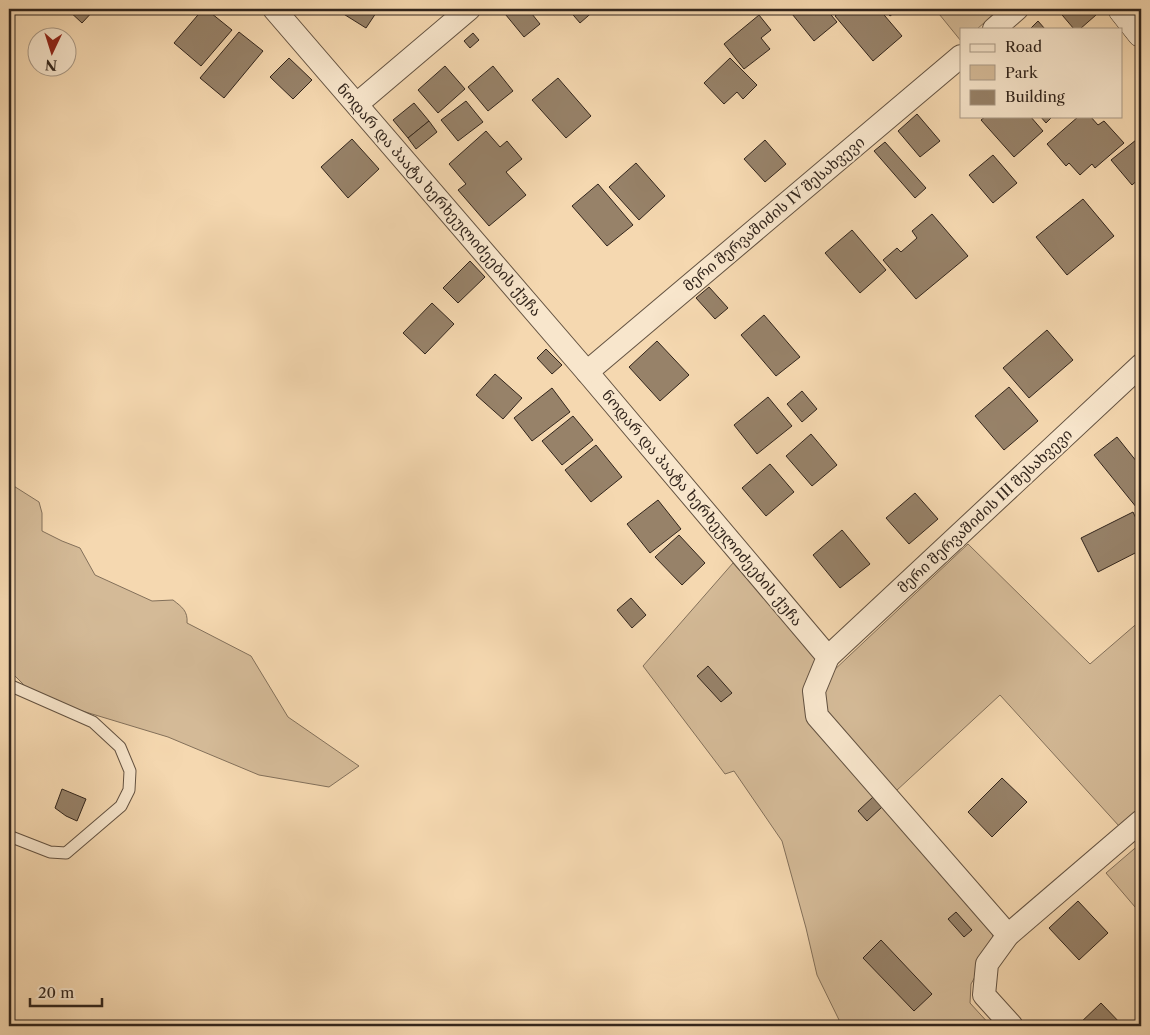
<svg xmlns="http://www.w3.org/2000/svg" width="1150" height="1035" font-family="'Libre Caslon Text','Noto Serif Georgian',serif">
  <rect width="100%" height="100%" fill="#f5d8b0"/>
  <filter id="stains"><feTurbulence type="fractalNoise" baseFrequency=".004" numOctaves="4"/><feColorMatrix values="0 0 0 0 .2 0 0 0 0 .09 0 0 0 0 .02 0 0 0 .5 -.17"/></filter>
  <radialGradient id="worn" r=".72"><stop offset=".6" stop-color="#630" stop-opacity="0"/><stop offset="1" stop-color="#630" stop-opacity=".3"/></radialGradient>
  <!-- green -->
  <g fill="#d4ba97" stroke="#83705a">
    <path d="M935 9H1000L977 29H961V41Z"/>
    <path d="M9 483 39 502 42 513V531L62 541 80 548 95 575 152 601 173 600C182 607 188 611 187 623L251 656 288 717 359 766 329 787 259 775 168 737 36 697 9 670Z"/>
    <path d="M968 544 1090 664 1141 620V808L1119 826 1000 695 896 791 824 707 823 698 831 673Z"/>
    <path d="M733 563 820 660 805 701 993 931 992 946 971 984 970 1003 991 1026H842L817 975 806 928 782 841 734 771 725 774 643 666Z"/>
    <path d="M1141 843V914L1106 873Z"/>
  </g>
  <!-- building -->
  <g fill="#978269" stroke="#32251c">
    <path d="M67 9H95L82 23Z"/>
    <path d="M203 9H206L232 30 201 66 174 43Z"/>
    <path d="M344 9H370L376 13 366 28 342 13Z"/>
    <path d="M501 9H528L540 24 524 37Z"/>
    <path d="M568 9H596L580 23Z"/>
    <path d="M788 9H826L837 22 814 41Z"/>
    <path d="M843 9H879L902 36 873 61 835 16Z"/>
    <path d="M884 9H899L890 16Z"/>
    <path d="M1057 9H1091L1096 15 1080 29H1074Z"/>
    <path d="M759 15 771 30 761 38 770 49 744 69 724 44Z"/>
    <path d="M1038 21 1045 29H1030Z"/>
    <path d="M239 32 263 51 224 98 200 78Z"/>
    <path d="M473 33 479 40 470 48 464 41Z"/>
    <path d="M289 58 312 80 293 99 270 77Z"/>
    <path d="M730 58 757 85 743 99 737 92 724 104 704 83Z"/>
    <path d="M445 66 465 89 438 113 418 90Z"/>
    <path d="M493 66 513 91 488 111 468 87Z"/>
    <path d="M558 78 591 116 566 138 532 100Z"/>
    <path d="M466 101 483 122 458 141 441 120Z"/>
    <path d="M414 103 429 121 408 138 393 120Z"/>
    <path d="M917 114 940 141 920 157 898 131Z"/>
    <path d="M986 116H1030L1043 131 1014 157 981 120Z"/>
    <path d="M1040 116H1053L1046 123Z"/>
    <path d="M1079 116H1090L1098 125 1104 121 1124 143 1095 168 1092 164 1080 175 1069 163 1066 166 1047 144Z"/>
    <path d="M429 121 437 132 416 149 408 138Z"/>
    <path d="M486 131 500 147 507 141 522 159 506 172 526 195 489 226 458 190 466 184 449 164Z"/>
    <path d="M1141 136V177L1132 185 1111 160Z"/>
    <path d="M352 139 379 169 348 198 321 167Z"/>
    <path d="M765 140 786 164 765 182 744 159Z"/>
    <path d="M885 142 926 188 915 198 874 151Z"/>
    <path d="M993 155 1017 183 993 203 969 175Z"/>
    <path d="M636 163 665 196 639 220 609 187Z"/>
    <path d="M598 184 633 225 607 246 572 206Z"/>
    <path d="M1083 199 1114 236 1067 275 1036 237Z"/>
    <path d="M932 214 968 256 916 299 883 260 897 248 901 252 917 238 912 231Z"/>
    <path d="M852 230 886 270 860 293 825 253Z"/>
    <path d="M470 261 485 277 458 303 443 288Z"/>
    <path d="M709 287 728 308 715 319 696 298Z"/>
    <path d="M432 303 454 324 425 354 403 333Z"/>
    <path d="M764 315 800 357 776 376 741 335Z"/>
    <path d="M1047 330 1073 360 1029 398 1003 368Z"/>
    <path d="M657 341 689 375 660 401 629 367Z"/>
    <path d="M546 349 562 365 552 374 537 358Z"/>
    <path d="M495 374 522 398 503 419 476 395Z"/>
    <path d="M1009 387 1038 421 1004 450 975 416Z"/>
    <path d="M552 388 570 412 532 441 514 418Z"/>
    <path d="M802 391 817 409 802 422 787 404Z"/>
    <path d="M768 397 792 426 757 454 734 425Z"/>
    <path d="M573 416 593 440 562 465 542 441Z"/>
    <path d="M811 434 837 465 812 486 786 456Z"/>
    <path d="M1117 437 1141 467V513L1094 455Z"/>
    <path d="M596 445 622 477 591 502 565 470Z"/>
    <path d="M770 464 794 492 766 516 742 488Z"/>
    <path d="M915 493 938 519 909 544 886 518Z"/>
    <path d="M658 500 681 529 650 553 627 524Z"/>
    <path d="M1133 512 1141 529V550L1098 572 1081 538Z"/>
    <path d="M842 530 870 564 840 588 813 555Z"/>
    <path d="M679 535 705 563 682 585 655 557Z"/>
    <path d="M631 598 646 615 632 628 617 610Z"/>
    <path d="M708 666 732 693 721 702 697 676Z"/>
    <path d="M1002 778 1027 802 992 837 968 812Z"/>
    <path d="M62 789 86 799 77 821 66 816 55 808Z"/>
    <path d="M873 797 882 807 867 821 858 811Z"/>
    <path d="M1078 901 1108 933 1079 960 1049 928Z"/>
    <path d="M956 912 972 930 964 937 948 919Z"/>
    <path d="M881 940 932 994 914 1011 863 958Z"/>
    <path d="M1101 1003 1123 1026H1077Z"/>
  </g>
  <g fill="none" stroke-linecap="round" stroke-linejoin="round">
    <defs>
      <path id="lane" d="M9 685 93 722 120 747 130 771 129 790 121 806 66 853 50 852 9 836"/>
      <g id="street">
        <path d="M274 9 587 372 828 657 814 691 817 716 1008 935 987 964 984 995 1012 1026"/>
        <path d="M994 29 1017 9"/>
        <path d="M357 104 469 9"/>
        <path d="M587 372 961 56"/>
        <path d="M828 657 1141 365"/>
        <path d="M1008 935 1141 821"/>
      </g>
      <path id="secondary" d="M1122 9 1141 33"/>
    </defs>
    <!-- lane casing -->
    <use href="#lane" stroke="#635241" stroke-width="13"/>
    <!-- street casing -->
    <use href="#street" stroke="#635241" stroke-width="24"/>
    <!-- secondary casing -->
    <use href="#secondary" stroke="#32251c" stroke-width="29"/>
    <!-- lane -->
    <use href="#lane" stroke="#f8e6cc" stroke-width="11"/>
    <!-- street -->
    <use href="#street" stroke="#f8e6cc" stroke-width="22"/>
    <!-- secondary -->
    <use href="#secondary" stroke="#f8e6cc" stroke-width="28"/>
  </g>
  <g text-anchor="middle" stroke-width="4" stroke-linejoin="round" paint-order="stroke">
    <!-- street labels -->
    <g font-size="15" fill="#32251c" stroke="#f8e6cc">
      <text transform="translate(439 200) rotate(49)" y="5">ნოდარ და პაატა ხერხეულიძეების ქუჩა</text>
      <text transform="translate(774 214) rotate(-40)" y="5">მერი შერვაშიძის IV შესახვევი</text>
      <text transform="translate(702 508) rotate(50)" y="5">ნოდარ და პაატა ხერხეულიძეების ქუჩა</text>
      <text transform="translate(985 511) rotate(-43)" y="5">მერი შერვაშიძის III შესახვევი</text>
    </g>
  </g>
  <!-- margin -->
  <rect width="1150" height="1035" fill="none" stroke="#f5d8b0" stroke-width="30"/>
  <rect x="10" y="10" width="1130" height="1015" fill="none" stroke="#32251c" stroke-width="2.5"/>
  <rect x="15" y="15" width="1120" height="1005" fill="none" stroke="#32251c"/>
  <!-- legend -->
  <rect x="960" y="28" width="162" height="90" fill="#f8e6cc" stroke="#a99986"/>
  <rect x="970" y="44" width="25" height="8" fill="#f8e6cc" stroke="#a99986"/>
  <text x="1005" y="52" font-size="15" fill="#32251c">Road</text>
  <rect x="970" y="65" width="25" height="15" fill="#d4ba97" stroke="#a99986"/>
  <text x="1005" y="78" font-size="15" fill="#32251c">Park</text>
  <rect x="970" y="90" width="25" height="15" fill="#978269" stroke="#a99986"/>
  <text x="1005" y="102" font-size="15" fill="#32251c">Building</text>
  <!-- north arrow -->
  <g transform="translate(52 52) rotate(184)"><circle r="24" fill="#f8e6cc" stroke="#a99986"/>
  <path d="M0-4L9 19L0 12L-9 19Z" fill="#8f2418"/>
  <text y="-8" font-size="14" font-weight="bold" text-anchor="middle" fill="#32251c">N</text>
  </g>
  <!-- scale -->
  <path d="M30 998v8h72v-8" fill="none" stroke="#32251c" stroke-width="2.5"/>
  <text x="38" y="998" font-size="15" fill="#32251c" stroke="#f8e6cc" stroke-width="4" paint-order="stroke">20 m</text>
  <rect width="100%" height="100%" filter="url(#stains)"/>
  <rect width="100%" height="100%" fill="url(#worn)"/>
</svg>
